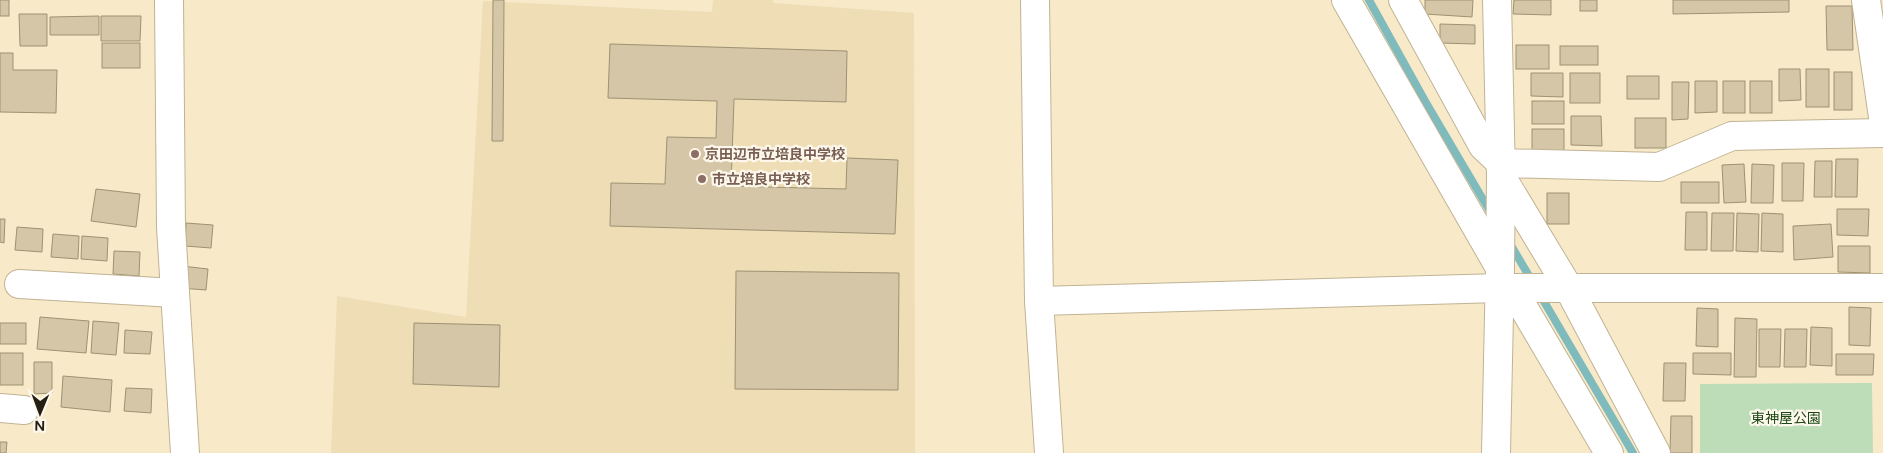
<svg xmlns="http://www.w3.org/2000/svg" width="1883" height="453" font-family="Figtree,'Noto Sans JP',sans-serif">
  <rect width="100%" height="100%" fill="#f8eac9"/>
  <!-- built -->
  <path fill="#eeddb5" d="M713 0H773V3L914 13 915 453H331L337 296 466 317 483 1 712 12Z"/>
  <!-- green -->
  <path fill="#bcddb8" d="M1872 383 1873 453H1700V384Z"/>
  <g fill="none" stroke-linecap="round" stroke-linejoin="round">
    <!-- stream -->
    <g stroke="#7fbbbc" stroke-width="8">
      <path d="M1369 0 1425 101 1491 213"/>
      <path d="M1509 242 1532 281"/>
      <path d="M1539 293 1633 453"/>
    </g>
  </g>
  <!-- building -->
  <g fill="#d4c6a6" stroke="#9e9273">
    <rect x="0" y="0" width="9" height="16"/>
    <path d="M493 0H504L503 141H492Z"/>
    <path d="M1425 0H1473L1472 17 1425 14Z"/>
    <path d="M1514 0H1551V15L1513 14Z"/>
    <rect x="1580" y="0" width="17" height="11"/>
    <path d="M1673 0H1789V12L1673 14Z"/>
    <path d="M1826 6H1852L1853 50H1827Z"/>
    <path d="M19 14H47V46H20Z"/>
    <path d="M99 16V35H50V17Z"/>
    <path d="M101 16H141L140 41H101Z"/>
    <path d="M1440 24 1475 25V44L1440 43Z"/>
    <rect x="102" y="43" width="38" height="25"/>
    <path d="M610 44 847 51 846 102 734 99 731 186 846 189 847 158 898 160 895 234 610 226 611 183 665 184 667 137 716 138 717 101 608 98Z"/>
    <rect x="1516" y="45" width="33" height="24"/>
    <rect x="1560" y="46" width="38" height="19"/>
    <path d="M0 53H13V70H57L56 113 0 112Z"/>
    <path d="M1779 69H1800L1801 100 1779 101Z"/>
    <rect x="1806" y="69" width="23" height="38"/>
    <rect x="1834" y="72" width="18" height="38"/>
    <path d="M1531 73H1563V97L1531 96Z"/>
    <rect x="1570" y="73" width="30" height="30"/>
    <rect x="1627" y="76" width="32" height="23"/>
    <path d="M1695 81H1717V112L1695 113Z"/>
    <rect x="1723" y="81" width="22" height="32"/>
    <rect x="1750" y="81" width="22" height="32"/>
    <path d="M1672 82H1689L1688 119 1672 120Z"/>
    <rect x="1532" y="101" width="32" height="23"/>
    <path d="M1571 116H1601L1602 146 1571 145Z"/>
    <rect x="1635" y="118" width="31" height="30"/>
    <rect x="1532" y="129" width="32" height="23"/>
    <path d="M1836 159H1858L1857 197H1835Z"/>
    <path d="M1815 161H1832V197H1814Z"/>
    <path d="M1782 163H1804L1803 201H1782Z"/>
    <path d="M1744 164 1746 202 1724 203 1722 165Z"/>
    <path d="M1752 164 1774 165 1773 203H1751Z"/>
    <rect x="1681" y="182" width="38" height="21"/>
    <path d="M96 189 140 194 136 227 91 221Z"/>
    <rect x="1547" y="193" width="22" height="31"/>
    <path d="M1837 209H1869L1868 236 1837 235Z"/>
    <path d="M1686 212H1707V250H1685Z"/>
    <path d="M1712 213H1734L1733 251H1711Z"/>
    <path d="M1737 213 1759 214 1758 252 1736 251Z"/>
    <path d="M1762 213 1783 214V252L1761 251Z"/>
    <path d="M0 219H5L4 243 0 242Z"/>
    <path d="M186 223 213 225 211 248 185 246Z"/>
    <path d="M1831 224 1833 257 1794 260 1793 226Z"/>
    <path d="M17 227 43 229 42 252 15 250Z"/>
    <path d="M53 234 79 236 78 259 51 257Z"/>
    <path d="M82 236 108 238 107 261 81 259Z"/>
    <path d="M1838 246H1870V273L1838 272Z"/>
    <path d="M114 251 140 252 139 276 113 274Z"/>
    <path d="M182 266 208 269 206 290 180 288Z"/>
    <path d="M736 271 899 273 898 390 735 389Z"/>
    <path d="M1849 307 1871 308 1870 346 1849 345Z"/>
    <path d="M1697 308 1718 309V347L1696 346Z"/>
    <path d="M40 317 89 321 86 353 37 349Z"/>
    <path d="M1735 318 1757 319 1756 377H1734Z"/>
    <path d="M93 321 119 323 116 355 91 353Z"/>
    <rect x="0" y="323" width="26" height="21"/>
    <path d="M414 323 500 325 499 387 413 384Z"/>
    <path d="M1811 327 1832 328V366L1810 365Z"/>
    <path d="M1759 329H1781L1780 367H1759Z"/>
    <path d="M1785 329H1807L1806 367H1784Z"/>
    <path d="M125 330 152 332 150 354 124 353Z"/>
    <rect x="0" y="353" width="23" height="32"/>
    <path d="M1693 353H1731V375L1693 374Z"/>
    <path d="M1836 354H1874L1873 375H1836Z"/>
    <path d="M34 362H52V393L34 394Z"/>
    <path d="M1664 363H1686L1685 401H1663Z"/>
    <path d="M63 376 112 380 110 412 61 407Z"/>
    <path d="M126 388 152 389 151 413 124 411Z"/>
    <path d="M1671 416H1692V453H1670Z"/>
    <path d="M0 442H7L6 453H0Z"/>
  </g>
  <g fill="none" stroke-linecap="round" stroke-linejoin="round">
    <defs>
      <g id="minor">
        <path d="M169 0 171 227 185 453"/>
        <path d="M1035 0 1039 301 1049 453"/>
        <path d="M1346 0 1500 268 1496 453"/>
        <path d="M1403 0 1483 146 1501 163 1659 167 1732 136 1883 133"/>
        <path d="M1497 0 1501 176 1500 267"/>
        <path d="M1866 0 1883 117"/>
        <path d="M1501 176 1568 287 1656 453"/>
        <path d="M19 284 175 293"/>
        <path d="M1512 288 1609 453"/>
        <path d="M1039 301 1500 288H1883"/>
        <path d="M0 408 24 410"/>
      </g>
    </defs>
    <!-- minor casing -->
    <use href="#minor" stroke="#c0b394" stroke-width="30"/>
    <!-- minor -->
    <use href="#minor" stroke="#fff" stroke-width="28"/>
  </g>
  <!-- markers -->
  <g fill="#8d6e63" stroke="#fdf8eb" stroke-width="2">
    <circle cx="695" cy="154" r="5"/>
    <circle cx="702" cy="179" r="5"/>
  </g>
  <g text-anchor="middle" stroke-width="4.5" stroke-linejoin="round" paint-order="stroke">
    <!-- education labels -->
    <g font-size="14" font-weight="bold" fill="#785e54" stroke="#fdf8eb" text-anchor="start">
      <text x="705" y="159">京田辺市立培良中学校</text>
      <text x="712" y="184">市立培良中学校</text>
    </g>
    <!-- park labels -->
    <g font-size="14" fill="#1b4716" stroke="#fdf8eb">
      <text x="1786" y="423">東神屋公園</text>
    </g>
  </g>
  <!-- north arrow -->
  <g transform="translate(40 413) rotate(181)" stroke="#fdf8eb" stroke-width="4" paint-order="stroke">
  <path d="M0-4L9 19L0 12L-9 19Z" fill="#241f13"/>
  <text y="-8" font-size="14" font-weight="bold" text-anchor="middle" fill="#241f13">N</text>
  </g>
</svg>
